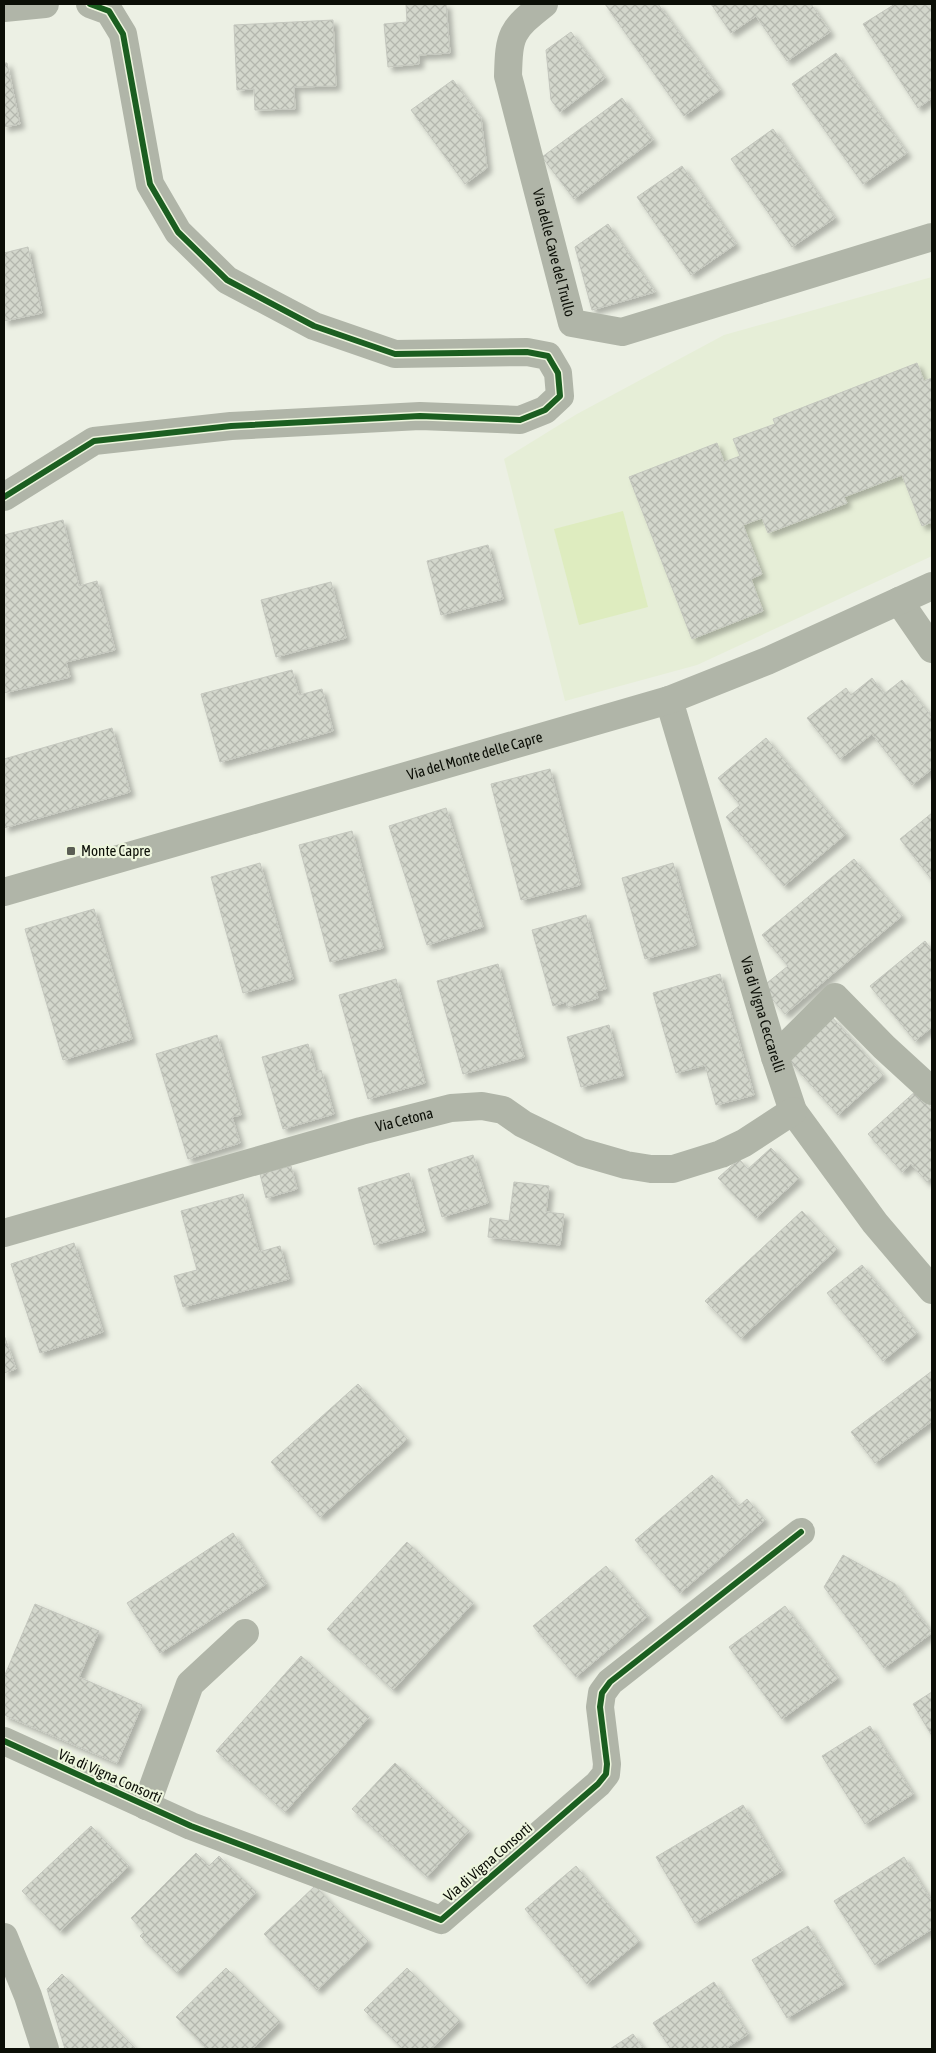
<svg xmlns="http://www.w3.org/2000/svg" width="936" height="2053" font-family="'Asap Condensed',sans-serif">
  <defs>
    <pattern id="building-cross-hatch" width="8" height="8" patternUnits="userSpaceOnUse" patternTransform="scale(1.25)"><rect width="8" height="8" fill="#d3d7cc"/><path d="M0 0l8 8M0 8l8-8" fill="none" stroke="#b4b7ae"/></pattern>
    <filter id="shadow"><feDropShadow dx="4.5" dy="4.5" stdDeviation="2.5" flood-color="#0004"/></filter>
  </defs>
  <rect width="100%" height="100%" fill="#ecf0e4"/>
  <!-- built -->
  <path fill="#e6eed7" d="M932 277V556L697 665 565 701 504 459 577 414 724 335Z"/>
  <!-- pitch -->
  <path fill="#deecbf" d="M623 511 648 607 579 625 554 529Z"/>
  <!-- building -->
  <g fill="url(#building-cross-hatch)" stroke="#c4c7be" filter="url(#shadow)">
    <path d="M406 4H446L450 53 419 55V64L388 67 384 24 407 22Z"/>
    <path d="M605 4H658L720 90 684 116Z"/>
    <path d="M711 4H811L830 32 787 61 756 16 731 33Z"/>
    <path d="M895 4H931L932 6V98L918 108 863 24Z"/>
    <path d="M333 20 336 86 294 87 295 109 255 110 254 89 237 90 234 25Z"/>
    <path d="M571 32 605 78 560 112 551 100 546 50Z"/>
    <path d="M836 53 907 153 863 184 792 84Z"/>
    <path d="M4 63H7L20 124 4 127Z"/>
    <path d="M453 80 481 118 487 168 465 184 411 110Z"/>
    <path d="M622 98 653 140 574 199 542 157Z"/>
    <path d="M773 129 835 218 792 247 731 159Z"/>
    <path d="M682 166 736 244 691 275 637 197Z"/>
    <path d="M608 224 655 292 592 310 575 247Z"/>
    <path d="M28 247 42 313 4 321V253Z"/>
    <path d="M917 363 924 381 932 378V522L922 526 902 475 844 497 847 503 768 533 762 518 743 525 762 574 751 579 763 611 692 639 629 477 717 443 724 462 740 456 733 439 775 424 773 419Z"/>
    <path d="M63 520 79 586 97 581 115 650 66 662 70 677 4 693V535Z"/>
    <path d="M488 545 503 599 441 615 427 561Z"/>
    <path d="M331 582 346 638 276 657 261 600Z"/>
    <path d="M292 670 299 695 322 689 333 731 220 762 201 694Z"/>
    <path d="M872 678 884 694 902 680 932 717V769L912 785 872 734 840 759 807 718 846 688 851 695Z"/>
    <path d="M112 728 130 792 4 828V759Z"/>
    <path d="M766 738 846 834 784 886 726 817 740 805 718 778Z"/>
    <path d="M550 769 580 885 521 900 491 784Z"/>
    <path d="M446 808 483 927 427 945 389 826Z"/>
    <path d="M932 813V880L900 839Z"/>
    <path d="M352 831 383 948 330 962 299 845Z"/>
    <path d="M854 859 902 916 785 1014 762 987 788 966 762 935Z"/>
    <path d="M260 863 293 979 243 993 211 877Z"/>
    <path d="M673 863 696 945 645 959 622 878Z"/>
    <path d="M94 909 132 1039 63 1060 25 929Z"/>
    <path d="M586 915 606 989 596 991 598 998 568 1007 566 1002 553 1006 532 930Z"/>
    <path d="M925 941 932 950V1027L915 1041 870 986Z"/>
    <path d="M498 964 524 1057 463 1074 437 981Z"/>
    <path d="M720 974 754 1095 716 1105 705 1065 676 1073 653 993Z"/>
    <path d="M396 979 425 1083 368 1099 339 995Z"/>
    <path d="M832 1017 883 1075 838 1115 786 1057Z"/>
    <path d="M609 1025 623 1076 581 1087 567 1037Z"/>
    <path d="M217 1035 241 1115 232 1117 240 1143 188 1159 156 1054Z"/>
    <path d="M308 1044 316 1072 321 1070 334 1114 283 1129 262 1057Z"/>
    <path d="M917 1090 932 1108V1177L927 1182 911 1164 902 1172 868 1134Z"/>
    <path d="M771 1148 799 1178 756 1218 718 1178 739 1159 748 1169Z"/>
    <path d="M473 1155 488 1203 442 1217 428 1169Z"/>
    <path d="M291 1166 297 1189 266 1198 260 1174Z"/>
    <path d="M409 1173 425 1231 374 1245 358 1188Z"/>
    <path d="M514 1182 549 1186 546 1212 564 1214 560 1245 488 1237 490 1218 509 1221Z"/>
    <path d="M243 1194 259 1252 280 1246 289 1279 183 1307 174 1276 197 1270 181 1211Z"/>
    <path d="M802 1211 837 1249 741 1338 705 1301Z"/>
    <path d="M74 1243 103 1332 40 1353 11 1264Z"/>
    <path d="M862 1265 917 1333 883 1361 827 1293Z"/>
    <path d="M4 1335 16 1369 4 1373Z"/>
    <path d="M932 1371V1421L875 1463 851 1432Z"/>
    <path d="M358 1384 407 1439 320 1517 271 1462Z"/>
    <path d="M712 1475 739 1506 747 1499 765 1520 680 1593 635 1540Z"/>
    <path d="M233 1533 266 1584 160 1653 127 1603Z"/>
    <path d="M407 1542 473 1603 393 1690 327 1629Z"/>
    <path d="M843 1555 895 1584 932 1633 884 1668 824 1587Z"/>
    <path d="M606 1566 648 1616 576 1677 533 1626Z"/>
    <path d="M35 1604 99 1631 79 1677 142 1705 117 1763 4 1715V1677Z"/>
    <path d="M785 1606 838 1678 782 1719 729 1647Z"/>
    <path d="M301 1656 369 1717 285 1812 216 1751Z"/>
    <path d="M932 1692V1736L913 1704Z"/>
    <path d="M870 1726 913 1794 865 1824 822 1756Z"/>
    <path d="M395 1763 469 1831 427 1877 352 1809Z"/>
    <path d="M743 1805 782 1871 695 1923 656 1857Z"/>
    <path d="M91 1826 129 1866 60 1931 22 1891Z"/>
    <path d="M196 1853 209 1866 219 1856 256 1892 177 1973 140 1936 144 1932 131 1918Z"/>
    <path d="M904 1857 932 1902V1929L875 1965 834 1901Z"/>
    <path d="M576 1866 639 1941 587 1984 525 1909Z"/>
    <path d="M315 1886 368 1941 317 1990 264 1934Z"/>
    <path d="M808 1926 844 1984 787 2018 752 1960Z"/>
    <path d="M226 1968 280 2022 253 2049H207L176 2017Z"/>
    <path d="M407 1968 460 2021 431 2049H403L364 2010Z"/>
    <path d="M62 1974 136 2049H65L47 1989Z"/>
    <path d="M714 1982 748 2034 725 2049H671L653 2023Z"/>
    <path d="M633 2034 644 2049H610Z"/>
  </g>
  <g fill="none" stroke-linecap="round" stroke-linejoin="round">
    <!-- minor -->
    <g stroke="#b0b5a8" stroke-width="28">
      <path id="s1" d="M544 4C511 30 509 34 508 76L572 323 622 332 932 237"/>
      <path d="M4 8 45 4"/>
      <path d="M4 497 94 441 231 426 420 416 520 420 545 410 560 396 558 373 548 356 527 352 395 354 314 326 227 280 178 232 150 184 123 34 109 11 90 4"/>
      <path d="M899 601 932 649"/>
      <path id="s2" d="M669 700 775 1057 793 1111 875 1223 932 1290"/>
      <path id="s3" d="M4 892 669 700 767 661 932 586"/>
      <path d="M775 1057 835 997 884 1047 932 1091"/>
      <path id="s4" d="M4 1233 361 1131 451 1108 482 1106 503 1110 523 1124 581 1152 626 1165 651 1169H673L721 1154 744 1143 793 1111"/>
      <path d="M4 1741 191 1826 441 1920 598 1784 606 1774 607 1764 600 1707 602 1693 610 1682 801 1532"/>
      <path d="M146 1806 190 1684 245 1633"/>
      <path d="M4 1937 28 1996 45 2049"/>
    </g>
    <defs>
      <g id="cycleway">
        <path d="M4 497 94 441 231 426 420 416 520 420 545 410 560 396 558 373 548 356 527 352 395 354 314 326 227 280 178 232 150 184 123 34 109 11 90 4"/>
        <path d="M4 1741 191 1826 441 1920 598 1784 606 1774 607 1764 600 1707 602 1693 610 1682 801 1532"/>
      </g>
    </defs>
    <!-- cycleway casing -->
    <use href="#cycleway" stroke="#eef6de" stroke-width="9"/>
    <!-- cycleway -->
    <use href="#cycleway" stroke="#1b5e20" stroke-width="6"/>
  </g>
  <!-- markers -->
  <rect fill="#5a5d54" stroke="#eef6de" stroke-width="2" x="66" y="846" width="10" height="10" rx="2.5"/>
  <g text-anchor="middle" stroke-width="4.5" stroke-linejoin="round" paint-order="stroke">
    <!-- street labels -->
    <g font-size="15" fill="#0b0e06" stroke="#eef6de">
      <text dy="5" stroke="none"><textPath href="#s1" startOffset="268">Via delle Cave del Trullo</textPath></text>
      <text dy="5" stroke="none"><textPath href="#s3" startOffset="490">Via del Monte delle Capre</textPath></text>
      <text dy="5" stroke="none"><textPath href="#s2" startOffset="328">Via di Vigna Ceccarelli</textPath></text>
      <text dy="5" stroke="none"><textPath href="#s4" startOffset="416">Via Cetona</textPath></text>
      <text transform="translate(110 1776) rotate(24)" y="5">Via di Vigna Consorti</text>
      <text transform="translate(488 1862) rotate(-41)" y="5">Via di Vigna Consorti</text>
    </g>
    <!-- poi labels -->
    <g font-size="15" fill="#0b0e06" stroke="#eef6de" text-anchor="start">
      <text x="81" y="856">Monte Capre</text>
    </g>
  </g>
  <!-- border -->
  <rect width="936" height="2053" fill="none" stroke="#0b0e06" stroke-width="10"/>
</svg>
